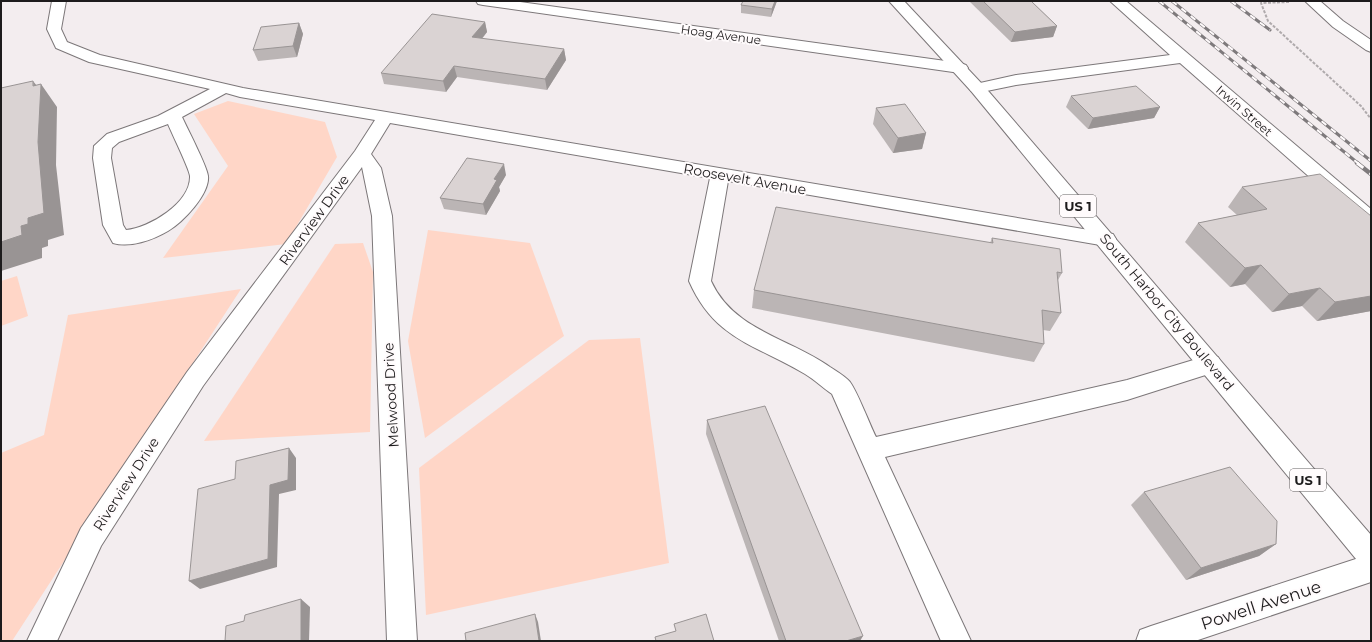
<svg xmlns="http://www.w3.org/2000/svg" width="1372" height="642" font-family="Montserrat,sans-serif">
  <rect width="100%" height="100%" fill="#f3edef"/>
  <!-- green -->
  <g fill="#ffd6c7">
    <path d="M228 101 325 122 337 157 286 244 163 258 228 166 194 114Z"/>
    <path d="M428 230 530 243 564 336 425 438 408 341Z"/>
    <path d="M363 243 373 272 370 432 204 441 335 244Z"/>
    <path d="M17 276 28 316 1 326V281Z"/>
    <path d="M241 289 12 641H1V453L44 435 68 315Z"/>
    <path d="M640 338 669 563 426 615 419 468 589 340Z"/>
  </g>
  <g fill="none" stroke-linecap="round" stroke-linejoin="round">
    <defs>
      <g id="minor">
        <path d="M52 1H66L61 29 67 42 100 55 243 88 1113 234 1116 239 1113 244 1106 246 728 181 711 281C733 330 789 338 830 367 836 371 845 376 850 382 858 393 869 423 876 437L1127 380 1210 355 1218 357 1222 364 1218 371 1127 400 885 457 971 641H941L832 394C823 388 815 380 805 374 755 344 715 340 689 281L710 178 390 123 371 154 381 168 392 216 417 641H387L372 216 362 167 203 386 101 546 57 641H27L81 528 187 372 355 151 375 120 240 97 226 93 182 117C187 128 207 166 208 176 210 194 183 222 168 231 153 240 130 248 113 243L103 225 93 158 94 146 107 134 158 116 210 89 89 62 56 48 47 29ZM168 124C172 134 189 168 190 176 191 203 149 228 126 230L123 225 111 158 112 148 119 142Z"/>
        <path d="M476 1H513L960 63 966 65 968 68 966 71 960 73 483 5 478 4Z"/>
        <path d="M1110 1H1126L1371 209V227L1364 225 1180 63 1016 85 977 93 971 91 969 88 971 85 1016 75 1170 55Z"/>
        <path d="M1305 1H1320L1343 21 1371 40V52L1366 50 1333 27Z"/>
        <path d="M1371 554V582L1195 641H1136L1140 630 1151 626Z"/>
      </g>
      <path id="major" d="M889 1H904L983 85 1371 535V569L1361 565 971 91Z"/>
    </defs>
    <!-- minor casing -->
    <use href="#minor" stroke="#7c7779" stroke-width="2"/>
    <!-- major casing -->
    <use href="#major" stroke="#7c7779" stroke-width="2"/>
    <!-- path -->
    <path stroke="#afaaac" stroke-width="2" stroke-dasharray="3 1.5" stroke-linecap="butt" d="M1289 2 1261 3 1268 21 1361 106 1371 119"/>
    <!-- minor -->
    <use href="#minor" fill="#fff" fill-rule="evenodd"/>
    <!-- major -->
    <use href="#major" fill="#fff" fill-rule="evenodd"/>
    <defs>
      <g id="rail-far1">
        <path d="M1159 1 1359 164"/>
        <path d="M1172 1 1371 161"/>
        <path d="M1231 1 1270 30"/>
      </g>
      <path id="rail" d="M1357 163 1371 174"/>
    </defs>
    <!-- rail-far1 casing -->
    <use href="#rail-far1" stroke="#7e7a7c" stroke-width="3"/>
    <!-- rail casing -->
    <use href="#rail" stroke="#7e7a7c" stroke-width="4.5"/>
    <!-- rail-far1 -->
    <use href="#rail-far1" stroke="#fffbfc" stroke-width="2" stroke-dasharray="6" stroke-linecap="butt"/>
    <!-- rail -->
    <use href="#rail" stroke="#fffbfc" stroke-width="3" stroke-dasharray="8" stroke-linecap="butt"/>
  </g>
  <!-- wall -->
  <g fill="#bbb5b5">
    <path d="M777 1 771 17 741 13V5Z"/>
    <path d="M969 1H1031L1057 26 1053 37 1011 42Z"/>
    <path d="M485 22 487 32 482 39 564 49 566 60 547 90 457 77 446 92 384 84 381 73Z"/>
    <path d="M299 23 303 34 297 57 258 61 253 50Z"/>
    <path d="M1071 96 1160 107 1154 118 1088 129 1066 107Z"/>
    <path d="M876 108 926 133 922 149 893 153 873 124Z"/>
    <path d="M506 175 499 187 500 191 486 215 444 209 440 198Z"/>
    <path d="M1242 187 1371 216V311L1317 321 1302 306 1272 312 1245 284 1230 287 1185 242 1198 223 1237 215 1228 207Z"/>
    <path d="M992 238 1062 273 1058 280 1061 313 1050 331 1043 330 1044 344 1034 362 752 308 754 290 990 243Z"/>
    <path d="M707 420 860 641H779L706 434Z"/>
    <path d="M1144 492 1276 544 1259 556 1186 580 1131 505Z"/>
  </g>
  <!-- shaded-wall -->
  <g fill="#999494">
    <path d="M775 1H777L771 17 772 9Z"/>
    <path d="M485 22 487 32 474 48 472 37Z"/>
    <path d="M299 23 303 34 297 57 293 46Z"/>
    <path d="M1057 26 1053 37 1011 42 1015 32Z"/>
    <path d="M564 49 566 60 547 90 545 79Z"/>
    <path d="M454 66 457 77 446 92 443 81Z"/>
    <path d="M33 81 41 91V84L57 107 56 165 64 235 48 240V246L42 248V258L1 271V242L21 226 38 142Z"/>
    <path d="M1160 107 1154 118 1088 129 1093 118Z"/>
    <path d="M926 133 922 149 893 153 898 138Z"/>
    <path d="M504 164 506 175 499 187 500 191 486 215 483 204 494 179Z"/>
    <path d="M1261 265 1245 284 1230 287 1245 268Z"/>
    <path d="M1320 288 1302 306 1272 312 1289 294Z"/>
    <path d="M1371 296V311L1317 321 1335 302Z"/>
    <path d="M289 448 296 458V490L279 494 277 567 200 589 189 581Z"/>
    <path d="M1276 544 1259 556 1186 580 1201 568Z"/>
    <path d="M301 599 310 607 309 641H301Z"/>
    <path d="M535 614 538 622 541 641H539Z"/>
    <path d="M863 636 860 641H846Z"/>
  </g>
  <!-- building -->
  <g fill="#dad3d3" stroke="#999494">
    <path d="M743 1H775L772 9 741 5Z"/>
    <path d="M983 1H1031L1057 26 1015 32Z"/>
    <path d="M432 14 485 22 472 37 564 49 545 79 454 66 443 81 381 73Z"/>
    <path d="M299 23 293 46 253 50 261 27Z"/>
    <path d="M33 81V86L41 84 38 142 44 213 28 218V224L21 226 22 235 1 242V88Z"/>
    <path d="M1136 86 1160 107 1093 118 1071 96Z"/>
    <path d="M905 104 926 133 898 138 876 108Z"/>
    <path d="M467 158 504 164 494 179 497 180 483 204 440 198Z"/>
    <path d="M1320 174 1371 216V296L1335 302 1320 288 1289 294 1261 265 1245 268 1198 223 1267 209 1242 187Z"/>
    <path d="M776 207 993 243 992 238 1060 249 1062 273 1057 272 1061 313 1042 310 1044 344 754 290Z"/>
    <path d="M765 406 863 636 846 641H786L707 420Z"/>
    <path d="M289 448 288 480 270 485 268 559 189 581 198 489 235 479 236 461Z"/>
    <path d="M1230 467 1277 521 1276 544 1201 568 1144 492Z"/>
    <path d="M301 599V641H225L226 626 244 621 245 615Z"/>
    <path d="M535 614 539 641H466L465 633Z"/>
    <path d="M706 614 714 641H656L655 637 676 631 674 624Z"/>
  </g>
  <g text-anchor="middle" stroke-width="4" stroke-linejoin="round" paint-order="stroke">
    <!-- far-street labels -->
    <g font-size="12" fill="#1d1b1c" stroke="#fffbfc">
      <text transform="translate(721 35) rotate(8)" y="4">Hoag Avenue</text>
      <text transform="translate(1244 111) rotate(41)" y="4">Irwin Street</text>
    </g>
    <!-- shield labels -->
    <g fill="#fffbfc" stroke="#615e5f" stroke-width="1">
      <rect x="1060" y="195" width="36" height="22" rx="3"/>
      <rect x="1290" y="469" width="36" height="22" rx="3"/>
    </g>
    <g font-size="13" font-weight="bold" fill="#1d1b1c">
      <text x="1078" y="211">US 1</text>
      <text x="1308" y="485">US 1</text>
    </g>
    <!-- street labels -->
    <g font-size="14" fill="#1d1b1c" stroke="#fffbfc">
      <text transform="translate(745 179) rotate(10)" y="5">Roosevelt Avenue</text>
      <text transform="translate(314 220) rotate(-54)" y="5">Riverview Drive</text>
      <text transform="translate(1167 312) rotate(50)" y="5">South Harbor City Boulevard</text>
      <text transform="translate(391 395) rotate(-93)" y="5">Melwood Drive</text>
      <text transform="translate(126 484) rotate(-57)" y="5">Riverview Drive</text>
    </g>
    <!-- near-street labels -->
    <g font-size="17" fill="#1d1b1c" stroke="#fffbfc">
      <text transform="translate(1261 605) rotate(-18)" y="6">Powell Avenue</text>
    </g>
  </g>
  <!-- border -->
  <rect width="1372" height="642" fill="none" stroke="#1d1b1c" stroke-width="4"/>
</svg>
